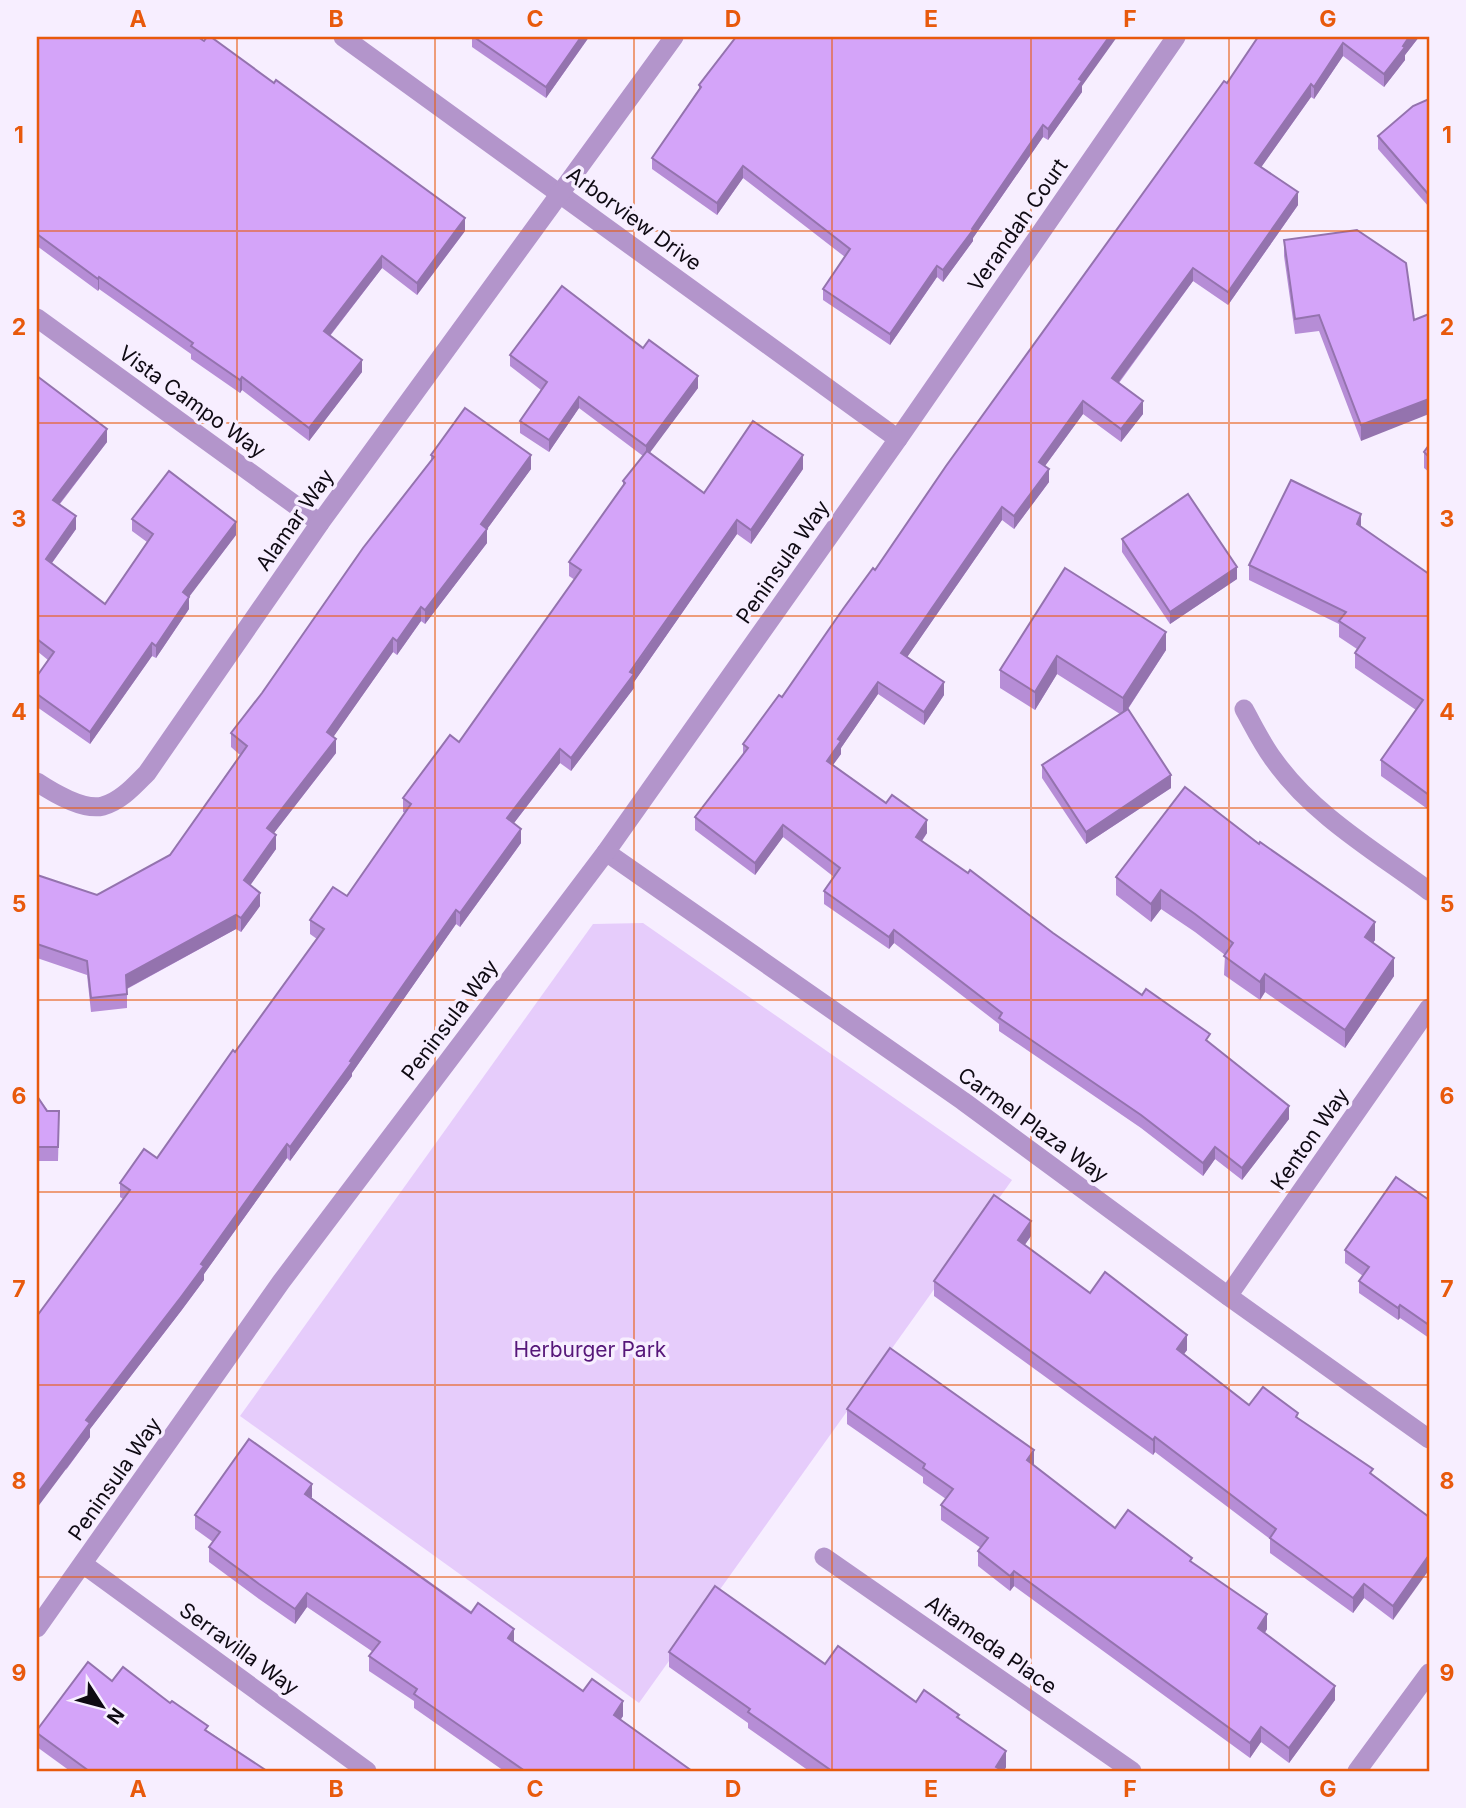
<svg xmlns="http://www.w3.org/2000/svg" width="1466" height="1808" font-family="Inter,sans-serif">
  <rect width="100%" height="100%" fill="#f7eeff"/>
  <!-- green -->
  <path fill="#e6ccfb" d="M643 923 1012 1180 639 1703 240 1416 593 924Z"/>
  <g fill="none" stroke-linecap="round" stroke-linejoin="round">
    <!-- minor -->
    <g stroke="#b395cb" stroke-width="19">
      <path d="M343 37 898 439"/>
      <path d="M37 318 320 523"/>
      <path d="M1244 709C1253 725 1262 744 1274 760 1313 815 1375 851 1429 891"/>
      <path d="M37 782C52 792 84 811 103 806 121 801 134 786 147 773L320 523 674 37"/>
      <path d="M606 852 963 1101 1228 1296 1429 1439"/>
      <path d="M1228 1296 1429 1008"/>
      <path d="M824 1557 1132 1771"/>
      <path d="M83 1564 367 1771"/>
      <path d="M37 1628 281 1282 606 852 898 439 1176 37"/>
      <path d="M1357 1771 1429 1673"/>
    </g>
  </g>
  <!-- wall -->
  <g fill="#b68dd6">
    <path d="M37 37 465 231 417 295 382 268 330 336 362 372 309 441 242 390 240 393 191 359V354L99 289 98 291 37 246Z"/>
    <path d="M472 37H589L546 98 472 47Z"/>
    <path d="M1258 37H1419L1405 55V60L1384 87 1343 56 1314 99 1311 97 1261 167 1298 205 1228 305 1193 281 1119 383 1143 414 1121 442 1083 414 1045 466 1049 482 1014 529 1002 520 907 657 944 695 924 725 878 694 841 748V754L833 765 927 833 922 841 1210 1044 1289 1119 1242 1180 1215 1159 1203 1176 1141 1128 999 1031V1024L894 943 889 949 824 904V891L834 877 783 837 755 875 695 830V817L743 754V744L782 697 875 570 1227 83Z"/>
    <path d="M699 85 1082 86V92L1048 140 1043 137 973 238V241L943 282 937 277 890 345 823 300V289L845 257 743 178 717 215 652 169V158L699 89Z"/>
    <path d="M1429 99V207L1378 149V136Z"/>
    <path d="M1284 240 1414 320 1361 441 1319 331 1295 334 1284 256Z"/>
    <path d="M510 355 698 388 649 453 704 493 803 469 751 544 737 534 634 682V688L571 771 560 763 514 823 521 843 460 927 456 924 352 1073V1076L290 1161 287 1158 204 1274V1280L181 1311 90 1429V1437L66 1470 123 1199 120 1197V1183L157 1158 317 939 310 934V920L347 896 405 813 403 812V798L459 742 575 580 569 576V562L623 487V481L643 456 579 408 549 452 520 433V421L541 390 510 366Z"/>
    <path d="M37 376 107 442 60 504 76 529 52 563 105 604 147 542 132 531V519L236 535 189 596V609L156 658 152 656 90 744 37 707V676L48 660 37 651Z"/>
    <path d="M1429 445V472L1424 468V452Z"/>
    <path d="M431 455 531 469 487 529V543L425 624 421 621 397 655 393 652 333 737 336 753 274 833 276 849 250 885 260 906 241 932 236 929 127 989V1008L91 1012 87 975 37 958V875L97 895 170 855 240 755 231 747V733L262 693 431 460Z"/>
    <path d="M1361 527 1429 574V810L1381 776V760L1416 710 1355 668V653L1357 649 1339 637V624L1249 580V565Z"/>
    <path d="M1122 539 1237 579 1170 624 1122 552Z"/>
    <path d="M1065 568 1166 650 1128 709 1171 788 1086 844 1042 778V765L1120 714 1057 674 1035 710 1000 688V670Z"/>
    <path d="M1116 877 1375 940 1373 943 1394 976 1345 1048 1265 992 1260 1000 1224 975 1225 955 1195 932 1161 909 1151 922 1116 895Z"/>
    <path d="M37 1096 59 1125 58 1161H37Z"/>
    <path d="M1429 1200V1338L1400 1318 1398 1320 1359 1293V1281L1363 1276 1345 1263V1250Z"/>
    <path d="M1031 1236 1024 1245 1090 1293 1187 1350 1183 1355 1249 1405 1298 1419 1429 1517 1393 1620 1364 1598 1353 1613 1270 1553V1539L1155 1452 1153 1455 934 1296V1281Z"/>
    <path d="M847 1409 1034 1465V1466L1115 1528 1192 1563 1267 1629 1265 1633 1335 1700 1289 1763 1261 1742 1250 1758 1014 1586 1010 1591 978 1566V1551L981 1548 941 1520V1505L946 1499 923 1483V1477L847 1424Z"/>
    <path d="M312 1498 583 1691 623 1716 620 1720 692 1771H504L414 1708V1701L369 1671V1656L373 1652 307 1607 295 1624 259 1599 209 1562V1547L213 1542 195 1529V1515Z"/>
    <path d="M669 1652 825 1664 916 1702 959 1719 1006 1767 1004 1771H809L748 1728V1723L669 1667Z"/>
    <path d="M112 1681 208 1731 267 1771H70L37 1747V1730Z"/>
  </g>
  <!-- shaded-wall -->
  <g fill="#9473ae">
    <path d="M581 37H589L546 98V87Z"/>
    <path d="M1109 37H1117L1082 86V92L1048 140V129L1079 79Z"/>
    <path d="M1409 37H1419L1405 55V60L1384 87V74Z"/>
    <path d="M1343 43V56L1314 99V87Z"/>
    <path d="M1311 84V97L1255 176V163Z"/>
    <path d="M1043 125V137L973 238V241L943 282V270Z"/>
    <path d="M743 166V178L717 215V203Z"/>
    <path d="M1298 192V205L1228 305V292Z"/>
    <path d="M465 218V231L417 295V283Z"/>
    <path d="M382 256V268L324 343V331Z"/>
    <path d="M937 266V277L890 345V334Z"/>
    <path d="M1193 268V281L1112 391V378Z"/>
    <path d="M99 277V289L98 291V279Z"/>
    <path d="M362 360V372L309 441V428Z"/>
    <path d="M698 376V388L646 458V446Z"/>
    <path d="M242 377V390L240 393V380Z"/>
    <path d="M579 397V408L549 452V440Z"/>
    <path d="M1429 399V414L1361 441V425Z"/>
    <path d="M1083 401V414L1039 474V462Z"/>
    <path d="M1143 401V414L1121 442V429Z"/>
    <path d="M107 429V442L53 512V500Z"/>
    <path d="M531 455V469L482 536 487 529V543L425 624V610L481 524Z"/>
    <path d="M803 455V469L751 544V530Z"/>
    <path d="M1049 469V482L1014 529V516Z"/>
    <path d="M1002 507V520L901 666V653Z"/>
    <path d="M1361 514V530L1357 524Z"/>
    <path d="M76 516V529L46 571V559Z"/>
    <path d="M737 520V534L634 682V688L571 771V758Z"/>
    <path d="M236 522V535L183 605V592Z"/>
    <path d="M1237 567V579L1170 624V612Z"/>
    <path d="M189 597V609L156 658V646Z"/>
    <path d="M421 607V621L397 655V641Z"/>
    <path d="M1166 632V650L1123 716V698Z"/>
    <path d="M393 638V652L327 746V732Z"/>
    <path d="M152 643V656L90 744V732Z"/>
    <path d="M1057 656V674L1035 710V692Z"/>
    <path d="M878 682V694L841 748V754L827 773V761L838 739Z"/>
    <path d="M944 682V695L924 725V712Z"/>
    <path d="M336 739V753L267 842V828Z"/>
    <path d="M560 749V763L507 832V818Z"/>
    <path d="M1171 775V788L1086 844V832Z"/>
    <path d="M927 820V833L916 849V837Z"/>
    <path d="M783 825V837L755 875V863Z"/>
    <path d="M521 829V843L460 927V913Z"/>
    <path d="M276 835V849L244 894V880Z"/>
    <path d="M1161 890V909L1151 922V904Z"/>
    <path d="M260 893V906L241 932V918Z"/>
    <path d="M456 910V924L352 1073V1076L290 1161V1147Z"/>
    <path d="M236 915V929L126 989V975Z"/>
    <path d="M1375 922V940L1365 955V937Z"/>
    <path d="M894 930V943L889 949V937Z"/>
    <path d="M1394 958V976L1345 1048V1030Z"/>
    <path d="M1265 974V992L1260 1000V982Z"/>
    <path d="M1289 1106V1119L1242 1180V1168Z"/>
    <path d="M287 1144V1158L204 1274V1280L181 1311 90 1429V1437L37 1508V1494L86 1420 201 1264Z"/>
    <path d="M1215 1147V1159L1203 1176V1163Z"/>
    <path d="M1031 1221V1236L1018 1255V1240Z"/>
    <path d="M1400 1305V1318L1398 1320V1308Z"/>
    <path d="M1187 1335V1350L1177 1364V1349Z"/>
    <path d="M1155 1437V1452L1153 1455V1440Z"/>
    <path d="M1034 1450V1465L1027 1475V1460Z"/>
    <path d="M312 1484V1498L305 1494Z"/>
    <path d="M1429 1555V1570L1393 1620V1606Z"/>
    <path d="M1014 1571V1586L1010 1591V1576Z"/>
    <path d="M1364 1584V1598L1353 1613V1598Z"/>
    <path d="M307 1593V1607L295 1624V1609Z"/>
    <path d="M1267 1614V1629L1258 1643V1628Z"/>
    <path d="M514 1629V1644L508 1638Z"/>
    <path d="M1335 1686V1700L1289 1763V1748Z"/>
    <path d="M623 1701V1716L614 1730V1715Z"/>
    <path d="M1261 1727V1742L1250 1758V1743Z"/>
    <path d="M1006 1751V1767L1004 1771 996 1767Z"/>
  </g>
  <!-- building -->
  <g fill="#d4a4f9" stroke="#9473ae" stroke-width="2">
    <path d="M37 37H198L204 41 207 37H211L274 83 276 80 465 218 417 283 382 256 324 331 362 360 309 428 242 377 240 380 191 346 193 343 99 277 98 279 37 234Z"/>
    <path d="M474 37H581L546 87Z"/>
    <path d="M736 37H1109L1079 79 1082 81 1048 129 1043 125 972 229 973 230 943 270 937 266 890 334 823 289 850 249 743 166 717 203 652 158 701 87 699 85Z"/>
    <path d="M1258 37H1409L1403 46 1405 47 1384 74 1343 43 1314 87 1311 84 1255 163 1298 192 1228 292 1193 268 1112 378 1143 401 1121 429 1083 401 1039 462 1049 469 1014 516 1002 507 901 653 944 682 924 712 878 682 838 739 841 741 827 761 886 803 892 795 927 820 916 837 968 873 970 870 1053 933 1142 995 1146 989 1210 1034 1206 1040 1289 1106 1242 1168 1215 1147 1203 1163 1141 1115 999 1018 1002 1013 894 930 889 937 824 891 840 868 783 825 755 863 695 817 748 748 743 744 779 695 782 697 843 609 873 568 875 570 946 466 1224 81 1227 83Z"/>
    <path d="M1429 99V195L1378 136 1413 106Z"/>
    <path d="M1357 230 1406 263 1414 320 1429 314V399L1361 425 1319 315 1295 319 1284 240Z"/>
    <path d="M562 286 643 348 649 340 698 376 646 446 579 397 549 440 520 421 547 382 510 355Z"/>
    <path d="M37 376 107 429 53 500 76 516 46 559 105 604 153 534 132 519 169 471 236 522 183 592 189 597 156 646 152 643 90 732 37 694V676L54 652 37 639Z"/>
    <path d="M465 408 531 455 481 524 487 529 425 610 421 607 397 641 393 638 327 732 336 739 267 828 276 835 244 880 260 893 241 918 236 915 126 975 127 994 91 998 87 961 37 944V875L97 895 170 855 247 746 231 733 262 693 363 548 434 457 431 455Z"/>
    <path d="M753 421 803 455 751 530 737 520 630 672 634 674 571 758 560 749 507 818 521 829 460 913 456 910 350 1061 352 1062 290 1147 287 1144 201 1264 204 1266 181 1297 86 1420 90 1423 37 1494V1316L130 1190 120 1183 144 1149 157 1158 233 1050 235 1052 324 929 310 920 333 887 347 896 411 804 403 798 450 735 459 742 581 570 569 562 625 483 623 481 647 451 704 493Z"/>
    <path d="M1429 445V457L1424 452Z"/>
    <path d="M1291 480 1361 514 1357 524 1429 574V795L1381 760 1423 700 1355 653 1365 638 1339 621 1346 612 1249 565Z"/>
    <path d="M1188 494 1237 567 1170 612 1122 539Z"/>
    <path d="M1065 568 1166 632 1123 698 1057 656 1035 692 1000 670Z"/>
    <path d="M1128 709 1171 775 1086 832 1042 765Z"/>
    <path d="M1185 787 1259 844 1260 842 1375 922 1365 937 1394 958 1345 1030 1265 974 1260 982 1224 956 1233 943 1195 914 1161 890 1151 904 1116 877Z"/>
    <path d="M37 1096 47 1111H59L58 1147H37Z"/>
    <path d="M1396 1177 1429 1200V1325L1400 1305 1398 1308 1359 1281 1369 1267 1345 1250Z"/>
    <path d="M994 1195 1031 1221 1018 1240 1090 1293 1105 1272 1187 1335 1177 1349 1249 1405 1263 1387 1298 1413 1296 1417 1373 1469 1370 1473 1429 1517V1555L1393 1606 1364 1584 1353 1598 1270 1538 1276 1529 1155 1437 1153 1440 934 1281Z"/>
    <path d="M890 1348 1034 1450 1027 1460 1115 1528 1128 1510 1192 1558 1190 1561 1267 1614 1258 1628 1335 1686 1289 1748 1261 1727 1250 1743 1014 1571 1010 1576 978 1551 988 1538 941 1505 953 1489 923 1468 925 1464 847 1409Z"/>
    <path d="M249 1439 312 1484 305 1494 471 1613 478 1603 514 1629 508 1638 583 1691 592 1679 623 1701 614 1715 692 1771H525L414 1694 417 1689 369 1656 380 1642 307 1593 295 1609 259 1584 209 1547 220 1532 195 1515Z"/>
    <path d="M715 1586 825 1664 838 1646 916 1702 924 1690 959 1715 957 1717 1006 1751 996 1767 1003 1771H832L748 1712 750 1709 669 1652Z"/>
    <path d="M88 1662 112 1681 123 1667 170 1703 172 1701 208 1726 205 1730 267 1771H89L37 1733V1730Z"/>
  </g>
  <!-- grid -->
  <path fill="none" stroke="#e8590c" stroke-width="2" stroke-opacity="0.55" d="M237 37V1771M435 37V1771M634 37V1771M832 37V1771M1031 37V1771M1229 37V1771M37 231H1429M37 423H1429M37 616H1429M37 808H1429M37 1000H1429M37 1192H1429M37 1385H1429M37 1577H1429"/>
  <g text-anchor="middle" stroke-width="7" stroke-linejoin="round" paint-order="stroke">
    <!-- street labels -->
    <g font-size="21" fill="#0f0a13" stroke="#f7eeff">
      <text transform="translate(634 219) rotate(36)" y="7">Arborview Drive</text>
      <text transform="translate(1018 225) rotate(-55)" y="7">Verandah Court</text>
      <text transform="translate(192 402) rotate(36)" y="7">Vista Campo Way</text>
      <text transform="translate(295 520) rotate(-55)" y="7">Alamar Way</text>
      <text transform="translate(783 562) rotate(-55)" y="7">Peninsula Way</text>
      <text transform="translate(450 1020) rotate(-53)" y="7">Peninsula Way</text>
      <text transform="translate(1033 1125) rotate(36)" y="7">Carmel Plaza Way</text>
      <text transform="translate(1310 1139) rotate(-55)" y="7">Kenton Way</text>
      <text transform="translate(115 1479) rotate(-55)" y="7">Peninsula Way</text>
      <text transform="translate(991 1645) rotate(35)" y="7">Altameda Place</text>
      <text transform="translate(239 1649) rotate(36)" y="7">Serravilla Way</text>
    </g>
    <!-- park labels -->
    <g font-size="21" fill="#561779" stroke="#f7eeff">
      <text x="590" y="1357">Herburger Park</text>
    </g>
  </g>
  <!-- border -->
  <rect width="1466" height="1808" fill="none" stroke="#f7eeff" stroke-width="77"/>
  <!-- north arrow -->
  <g transform="translate(102 1706) rotate(126)" stroke="#f7eeff" stroke-width="5" paint-order="stroke">
  <path d="M0-5L12 26L0 18L-12 26Z" fill="#0f0a13"/>
  <text y="-10" font-size="19" font-weight="bold" text-anchor="middle" fill="#0f0a13">N</text>
  </g>
  <rect x="38" y="38" width="1390" height="1732" fill="none" stroke="#e8590c" stroke-width="2.5"/>
  <g font-size="23" text-anchor="middle" font-weight="bold" fill="#e8590c">
    <text x="138" y="27">A</text>
    <text x="336" y="27">B</text>
    <text x="535" y="27">C</text>
    <text x="733" y="27">D</text>
    <text x="931" y="27">E</text>
    <text x="1130" y="27">F</text>
    <text x="1328" y="27">G</text>
    <text x="19" y="143">1</text>
    <text x="1447" y="143">1</text>
    <text x="19" y="335">2</text>
    <text x="1447" y="335">2</text>
    <text x="19" y="527">3</text>
    <text x="1447" y="527">3</text>
    <text x="19" y="720">4</text>
    <text x="1447" y="720">4</text>
    <text x="19" y="912">5</text>
    <text x="1447" y="912">5</text>
    <text x="19" y="1104">6</text>
    <text x="1447" y="1104">6</text>
    <text x="19" y="1297">7</text>
    <text x="1447" y="1297">7</text>
    <text x="19" y="1489">8</text>
    <text x="1447" y="1489">8</text>
    <text x="19" y="1681">9</text>
    <text x="1447" y="1681">9</text>
    <text x="138" y="1797">A</text>
    <text x="336" y="1797">B</text>
    <text x="535" y="1797">C</text>
    <text x="733" y="1797">D</text>
    <text x="931" y="1797">E</text>
    <text x="1130" y="1797">F</text>
    <text x="1328" y="1797">G</text>
  </g>
</svg>
